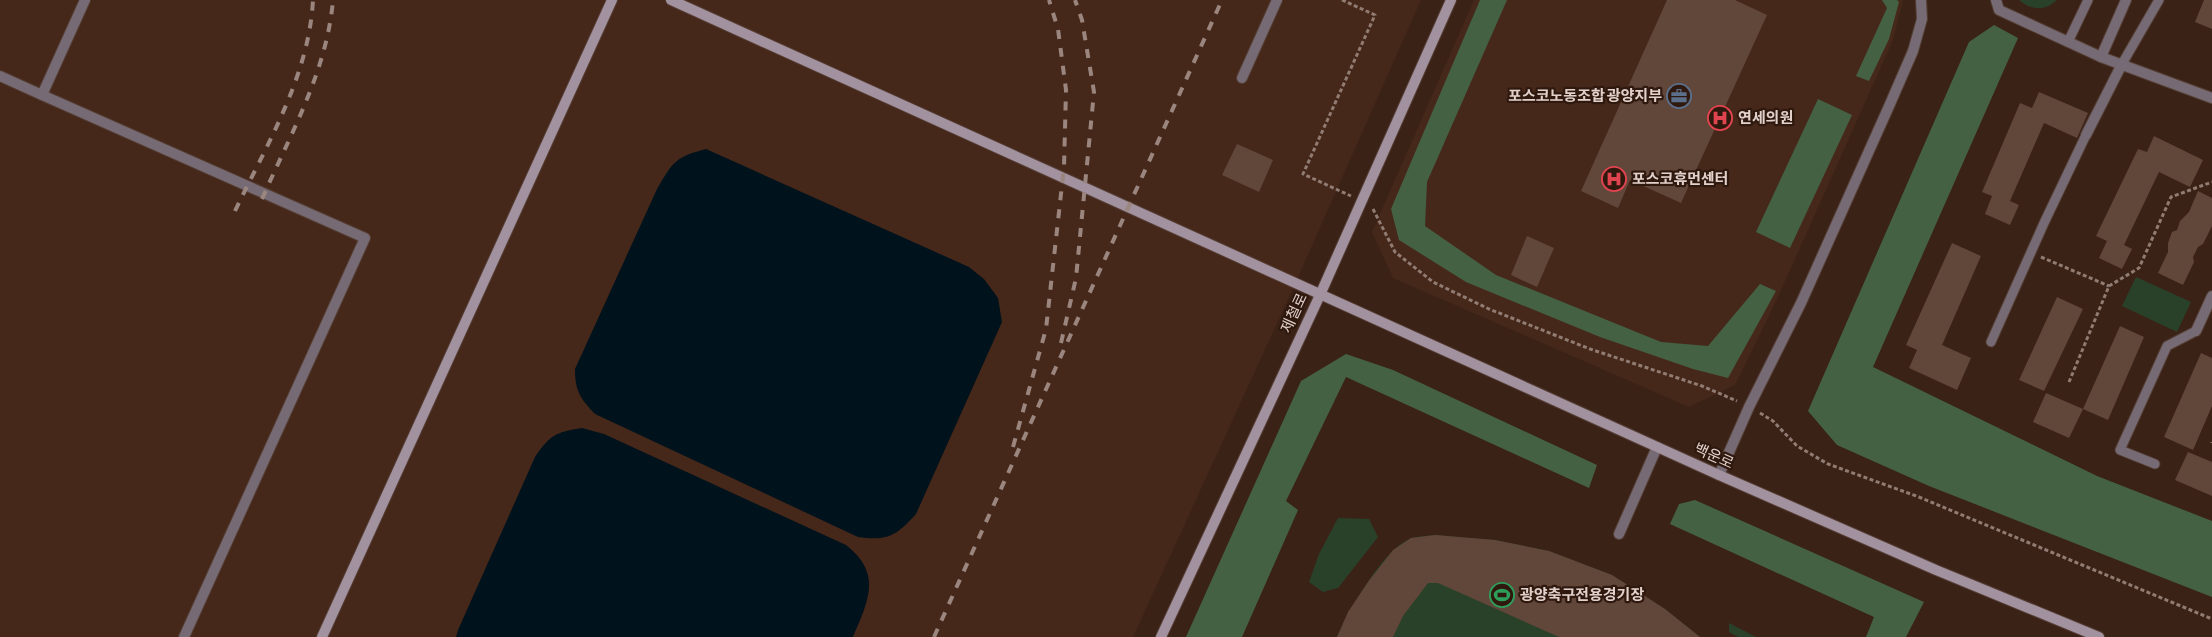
<svg xmlns="http://www.w3.org/2000/svg" width="2212" height="637" font-family="'Asap Condensed','Noto Sans KR',sans-serif">
  <rect width="100%" height="100%" fill="#3a2217"/>
  <!-- built -->
  <g fill="#46281a">
    <path d="M0 0H1421L1295 284 1133 637H0Z"/>
    <path d="M1474 0H1903L1893 40 1778 297 1735 385 1689 407 1393 278 1372 232Z"/>
  </g>
  <!-- green -->
  <g fill="#2a4129">
    <path d="M2019 0H2057C2045 11 2032 11 2019 0Z"/>
    <path d="M2136 277 2191 302 2177 332 2122 306Z"/>
    <path d="M1338 518 1369 519 1378 537 1338 588 1323 592 1309 582 1319 554Z"/>
    <path d="M1435 535 1495 540 1549 551 1612 575 1665 609 1700 637H1337C1349 611 1384 547 1412 538 1419 536 1428 536 1435 535Z"/>
    <path d="M1729 623 1756 637H1738L1729 632Z"/>
  </g>
  <!-- forest -->
  <g fill="#446243">
    <path d="M1480 0H1507L1427 182 1425 226 1496 275 1661 342 1708 346 1760 284 1776 291 1728 378 1693 369 1600 337 1466 282 1399 240 1391 209Z"/>
    <path d="M1882 0H1897L1899 2 1889 39 1869 81 1856 76 1887 8Z"/>
    <path d="M1994 25 2018 38 1873 367 2097 476 2212 521V597L1929 486 1837 445 1808 411 1969 42Z"/>
    <path d="M1818 99 1852 115 1790 248 1756 232Z"/>
    <path d="M1346 354 1393 370 1597 465 1589 488 1346 377 1286 501 1298 510 1242 637H1186L1301 381Z"/>
    <path d="M1695 500 1924 602 1906 637H1866L1874 617 1670 524 1679 504Z"/>
  </g>
  <!-- water -->
  <g fill="#00121c">
    <path d="M706 149 969 267 984 279 998 298 1002 322 916 514C896 536 888 541 858 537L595 414C580 398 575 391 575 369L657 189C673 162 675 157 706 149Z"/>
    <path d="M582 428 604 434 846 545C883 574 868 601 853 637H456L458 630 535 457C550 435 556 432 582 428Z"/>
  </g>
  <!-- building -->
  <g fill="#61463a">
    <path d="M1667 0H1735L1767 15 1681 203 1630 180 1618 208 1581 191Z"/>
    <path d="M2204 0H2212V29L2195 22Z"/>
    <path d="M2039 92 2088 113 2077 138 2044 123 2010 201 2019 205 2010 225 1985 214 1992 196 1982 192 2020 103 2032 108Z"/>
    <path d="M2154 136 2203 160 2190 187 2159 172 2124 245 2132 249 2122 269 2099 258 2107 241 2096 236 2138 149 2147 152Z"/>
    <path d="M1237 144 1273 160 1259 192 1222 175Z"/>
    <path d="M2198 191 2212 198V226L2203 244 2198 247 2193 257 2194 262 2183 285 2158 273 2168 252V243L2172 232 2177 230 2180 221 2189 212Z"/>
    <path d="M1527 236 1554 248 1537 287 1511 275Z"/>
    <path d="M1952 243 1981 256 1942 345 1971 358 1957 390 1909 368 1917 350 1906 345Z"/>
    <path d="M2057 297 2083 309 2044 391 2019 380Z"/>
    <path d="M2120 326 2144 337 2108 420 2083 409Z"/>
    <path d="M2201 353 2212 358V406L2193 450 2164 437Z"/>
    <path d="M2046 393 2083 409 2069 438 2033 422Z"/>
    <path d="M2188 452 2212 462V496L2175 480Z"/>
    <path d="M1435 535 1495 540 1549 551 1612 575 1665 609 1700 637H1559L1438 583H1428L1403 616 1393 637H1337L1348 612 1368 582 1393 550 1411 538Z"/>
  </g>
  <g fill="none" stroke-linecap="round" stroke-linejoin="round">
    <defs>
      <g id="lane">
        <path d="M2068 42 2088 0"/>
        <path d="M2122 64 2159 0"/>
        <path d="M1991 342 2044 223 2086 135"/>
        <path d="M2155 464 2120 450 2167 346 2196 331"/>
      </g>
      <g id="street">
        <path d="M1996 0 1999 10 2101 57 2212 98"/>
        <path d="M2101 57 2126 0"/>
        <path d="M0 76 42 95 85 0"/>
        <path d="M1242 78 1277 0"/>
        <path d="M42 95 365 238 184 637"/>
        <path d="M2086 135 2122 64"/>
        <path d="M2196 331 2212 296"/>
        <path d="M1719 475 1749 407 1801 303 1890 104 1913 51 1922 19 1921 0"/>
        <path d="M1619 534 1657 447"/>
      </g>
      <g id="secondary">
        <path d="M671 0 1719 475 1936 570 2099 637"/>
        <path d="M322 637 612 0"/>
        <path d="M1161 637 1320 295 1451 0"/>
      </g>
    </defs>
    <!-- lane casing -->
    <use href="#lane" stroke="#553e34" stroke-width="11"/>
    <!-- street casing -->
    <use href="#street" stroke="#553e34" stroke-width="12"/>
    <!-- secondary casing -->
    <use href="#secondary" stroke="#553e34" stroke-width="12"/>
    <!-- path -->
    <g stroke="#907c73" stroke-width="3" stroke-dasharray="4 2.5" stroke-linecap="butt">
      <path d="M1342 0 1375 15 1303 174 1351 196"/>
      <path d="M1373 209 1395 252 1433 282 1489 309 1590 349 1702 386 1737 401"/>
      <path d="M2041 257 2109 286"/>
      <path d="M2069 382 2109 286 2139 268 2171 197 2212 182"/>
      <path d="M1760 413 1773 421 1797 446 1828 464 1919 497 2212 619"/>
      <path d="M2212 443V442"/>
    </g>
    <!-- lane -->
    <use href="#lane" stroke="#766b74" stroke-width="9"/>
    <!-- street -->
    <use href="#street" stroke="#766b74" stroke-width="10"/>
    <!-- secondary -->
    <use href="#secondary" stroke="#a2919f" stroke-width="10"/>
    <!-- rail -->
    <g stroke="#9a867e" stroke-width="4" stroke-dasharray="9 9" stroke-linecap="butt">
      <path d="M262 199C290 135 327 71 333 0"/>
      <path d="M235 211C267 144 309 76 313 0"/>
      <path d="M1061 343 1076 278 1094 92 1082 20 1075 0"/>
      <path d="M1013 447 1046 329 1064 167 1066 90 1058 29 1049 0"/>
      <path d="M934 637 1222 0"/>
    </g>
  </g>
  <!-- icons -->
  <defs>
    <symbol id="office-ring" viewBox="-11 -11 22 22"><circle r="9.5" fill="#2f180e" stroke="#5c6f8a" stroke-width="1.5"/><path d="M-6-3h4V-5.5h4V-3h4V5H-6ZM-1-4.5V-3h2v-1.5ZM-6 0V1H6V0Z" fill="#5c6f8a"/></symbol>
    <symbol id="hospital-ring" viewBox="-11 -11 22 22"><circle r="9.5" fill="#2f180e" stroke="#e0444e" stroke-width="1.5"/><path d="M-5-5h3v3.5h4V-5h3V5h-3V1.5h-4V5h-3Z" fill="#e0444e"/></symbol>
    <symbol id="stadium-ring" viewBox="-11 -11 22 22"><circle r="9.5" fill="#2f180e" stroke="#2e9e5b" stroke-width="1.5"/><path d="M0-5a6.5 5 0 1 0 0 10a6.5 5 0 1 0 0-10ZM-3.5-1.8h7v3.6h-7Z" fill="#2e9e5b"/></symbol>
  </defs>
  <g fill-rule="evenodd">
    <use href="#office-ring" x="1665" y="82" width="28" height="28"/>
    <use href="#hospital-ring" x="1706" y="104" width="28" height="28"/>
    <use href="#hospital-ring" x="1600" y="165" width="28" height="28"/>
    <use href="#stadium-ring" x="1488" y="581" width="28" height="28"/>
  </g>
  <g text-anchor="middle" stroke-width="4.5" stroke-linejoin="round" paint-order="stroke">
    <!-- poi labels -->
    <g font-size="15" font-weight="bold" fill="#e1d1ca" stroke="#2f180e" text-anchor="start">
      <text x="1662" y="101" text-anchor="end">포스코노동조합 광양지부</text>
      <text x="1738" y="123">연세의원</text>
      <text x="1632" y="184">포스코휴먼센터</text>
      <text x="1520" y="600">광양축구전용경기장</text>
    </g>
    <!-- street labels -->
    <g font-size="15" fill="#e1d1ca" stroke="#2f180e">
      <text transform="translate(1294 313) rotate(-65)" y="5">제철로</text>
      <text transform="translate(1714 456) rotate(24)" y="5">백운로</text>
    </g>
  </g>
</svg>
